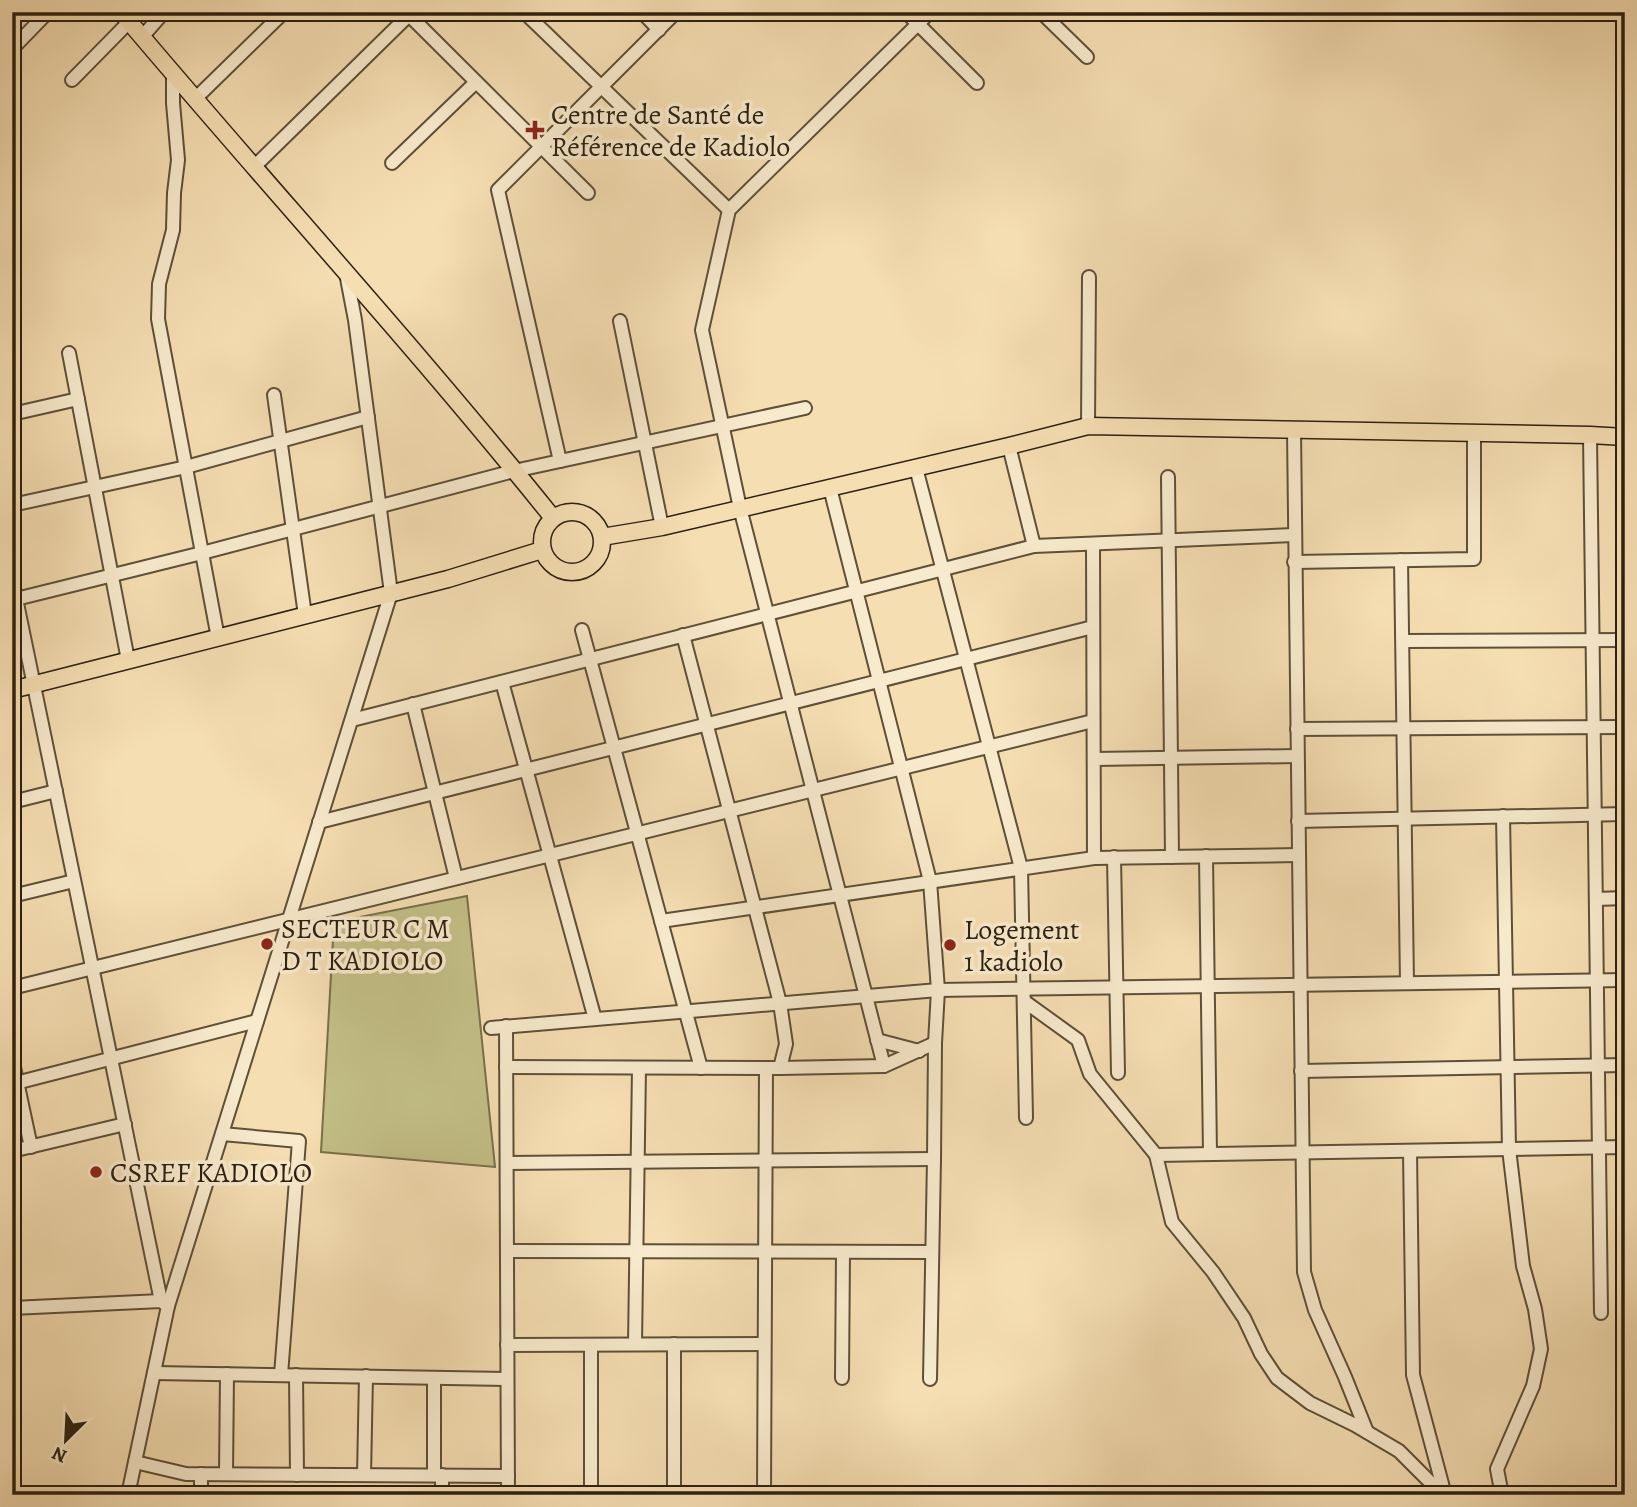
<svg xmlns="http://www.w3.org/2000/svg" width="1637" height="1507" font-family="Alegreya,serif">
  <rect width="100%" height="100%" fill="#f5deb2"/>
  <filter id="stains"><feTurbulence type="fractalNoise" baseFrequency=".00286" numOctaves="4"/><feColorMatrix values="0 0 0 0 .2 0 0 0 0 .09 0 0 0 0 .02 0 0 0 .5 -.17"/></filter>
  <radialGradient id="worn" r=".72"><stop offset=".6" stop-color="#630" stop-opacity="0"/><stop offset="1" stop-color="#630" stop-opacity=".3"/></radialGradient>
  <!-- pitch -->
  <path fill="#c3bf87" stroke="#78704c" stroke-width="2" d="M467 896 495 1167 321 1152 334 922Z"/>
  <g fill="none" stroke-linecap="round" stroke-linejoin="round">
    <defs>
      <g id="minor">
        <path d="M406 12 588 193"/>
        <path d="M524 12 729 210"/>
        <path d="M642 12 659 30"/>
        <path d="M906 12 977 83"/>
        <path d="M1041 12 1087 57"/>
        <path d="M142 37 164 12"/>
        <path d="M12 49 48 12"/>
        <path d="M173 73V103L178 160 174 193 173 230 159 284 158 319 218 638"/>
        <path d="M72 80 129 22"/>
        <path d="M195 99 284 12"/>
        <path d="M392 163 476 82"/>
        <path d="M254 167 412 12"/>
        <path d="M620 321 662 527"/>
        <path d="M69 353 128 660"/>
        <path d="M274 395 305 615"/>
        <path d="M12 414 78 399"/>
        <path d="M1088 426 1089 277"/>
        <path d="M1294 430 1304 1272 1315 1310 1345 1377 1367 1432"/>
        <path d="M1590 435 1601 1313"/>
        <path d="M1009 446 1034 546"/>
        <path d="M560 461 498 190 676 12"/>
        <path d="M916 468 1021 868 1026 1118"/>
        <path d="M1168 477 1172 857"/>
        <path d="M830 488 930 881 938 990 935 1043 934 1159 930 1379"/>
        <path d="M12 505 186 467 368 417"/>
        <path d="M1093 544 1094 858"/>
        <path d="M1401 560 1407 983"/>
        <path d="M1294 562 1474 559V433"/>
        <path d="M12 579 161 1301"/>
        <path d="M12 600 202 553 514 471 805 408"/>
        <path d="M582 630 701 1068"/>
        <path d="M683 635 780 1003 786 1044 780 1068"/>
        <path d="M1403 641 1625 640"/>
        <path d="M502 682 595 1019"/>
        <path d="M413 704 456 878"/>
        <path d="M352 720 1034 546 1294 535"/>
        <path d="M1297 729 1625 727"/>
        <path d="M1094 759 1297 756"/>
        <path d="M12 802 56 791"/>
        <path d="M1298 821 1625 814"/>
        <path d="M319 822 1093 627"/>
        <path d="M1206 856 1210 1154"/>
        <path d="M1114 857 1118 1073"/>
        <path d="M12 896 74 881"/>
        <path d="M1596 899 1625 898"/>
        <path d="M661 921 1094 858 1298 855"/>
        <path d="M12 988 1093 721"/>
        <path d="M1024 1001 1078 1040 1090 1074 1156 1155 1172 1222 1213 1272 1244 1318 1261 1354 1277 1378 1310 1403 1355 1425 1399 1451 1443 1495"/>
        <path d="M506 1026 508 1495"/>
        <path d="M491 1028 938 990 1625 980"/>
        <path d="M877 1040 919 1051"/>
        <path d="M12 1058 31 1147"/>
        <path d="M884 1066 740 508 702 330 729 210 930 12"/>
        <path d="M506 1067 780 1068 884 1066 935 1043"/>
        <path d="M1301 1071 1625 1065"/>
        <path d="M12 1084 257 1021"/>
        <path d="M222 1134 299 1141 281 1375"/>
        <path d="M12 1151 125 1124"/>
        <path d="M1410 1151 1413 1375 1445 1495"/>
        <path d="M1156 1155 1625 1147"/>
        <path d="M507 1163 934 1159"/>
        <path d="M507 1251 932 1252"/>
        <path d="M12 1308 161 1301 168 1306"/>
        <path d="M635 1344 639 1068"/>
        <path d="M507 1345 764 1344"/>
        <path d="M591 1345V1495"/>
        <path d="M154 1373 507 1379"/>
        <path d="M296 1375 297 1475"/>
        <path d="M434 1378V1475"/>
        <path d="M842 1378 843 1252"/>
        <path d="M135 1462 186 1474 508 1476"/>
        <path d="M226 1474 227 1374"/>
        <path d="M364 1475 366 1376"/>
        <path d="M128 1495 168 1306 391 593 355 320 346 273"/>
        <path d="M201 1495V1474"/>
        <path d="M442 1495V1475"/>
        <path d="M674 1495V1344"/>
        <path d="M764 1495 766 1068"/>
        <path d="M1502 1495 1497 1469 1533 1386 1541 1349 1535 1309 1523 1266 1509 1149 1503 816"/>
      </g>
      <g id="major">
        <path d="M121 12C264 182 414 345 553 518"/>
        <circle cx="572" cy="542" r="30"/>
        <path d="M602 537 662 527 1009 446 1088 426 1590 435 1625 437"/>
        <path d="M12 690 448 579 542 550"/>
      </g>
    </defs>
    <!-- minor casing -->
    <use href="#minor" stroke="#5e5038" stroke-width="16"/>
    <!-- major casing -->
    <use href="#major" stroke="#2c2010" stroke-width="19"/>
    <!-- minor -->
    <use href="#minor" stroke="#f8eacd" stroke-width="12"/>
    <!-- major -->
    <use href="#major" stroke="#f5deb2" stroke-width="16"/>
  </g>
  <!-- markers -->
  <g fill="#8f2418" stroke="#f8eacd" stroke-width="2.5">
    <path d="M531.5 119.5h7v7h7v7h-7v7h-7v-7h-7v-7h7z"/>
    <circle cx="267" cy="944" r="7"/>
    <circle cx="950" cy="945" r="7"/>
    <circle cx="96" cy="1172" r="7"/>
  </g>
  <g text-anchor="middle" stroke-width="7" stroke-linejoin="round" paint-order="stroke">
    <!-- poi labels -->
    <g font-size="28" fill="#2c2010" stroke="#f8eacd" text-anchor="start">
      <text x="551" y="124">Centre de Santé de<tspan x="551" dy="32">Référence de Kadiolo</tspan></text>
      <text x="281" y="938">SECTEUR C M<tspan x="281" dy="32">D T KADIOLO</tspan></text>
      <text x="964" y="939">Logement<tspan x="964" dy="32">1 kadiolo</tspan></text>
      <text x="110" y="1182">CSREF KADIOLO</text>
    </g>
  </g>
  <!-- margin -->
  <rect width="1637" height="1507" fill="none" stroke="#f5deb2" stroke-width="42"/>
  <rect x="14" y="14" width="1609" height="1479" fill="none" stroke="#2c2010" stroke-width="3.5"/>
  <rect x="21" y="21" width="1595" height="1465" fill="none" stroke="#2c2010" stroke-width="2"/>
  <!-- north arrow -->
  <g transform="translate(66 1440) rotate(204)" stroke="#f8eacd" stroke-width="5" paint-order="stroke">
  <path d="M0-5L12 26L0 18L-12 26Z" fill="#2c2010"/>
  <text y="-10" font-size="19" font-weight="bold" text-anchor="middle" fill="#2c2010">N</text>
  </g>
  <rect width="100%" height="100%" filter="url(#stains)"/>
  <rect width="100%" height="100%" fill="url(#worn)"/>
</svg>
